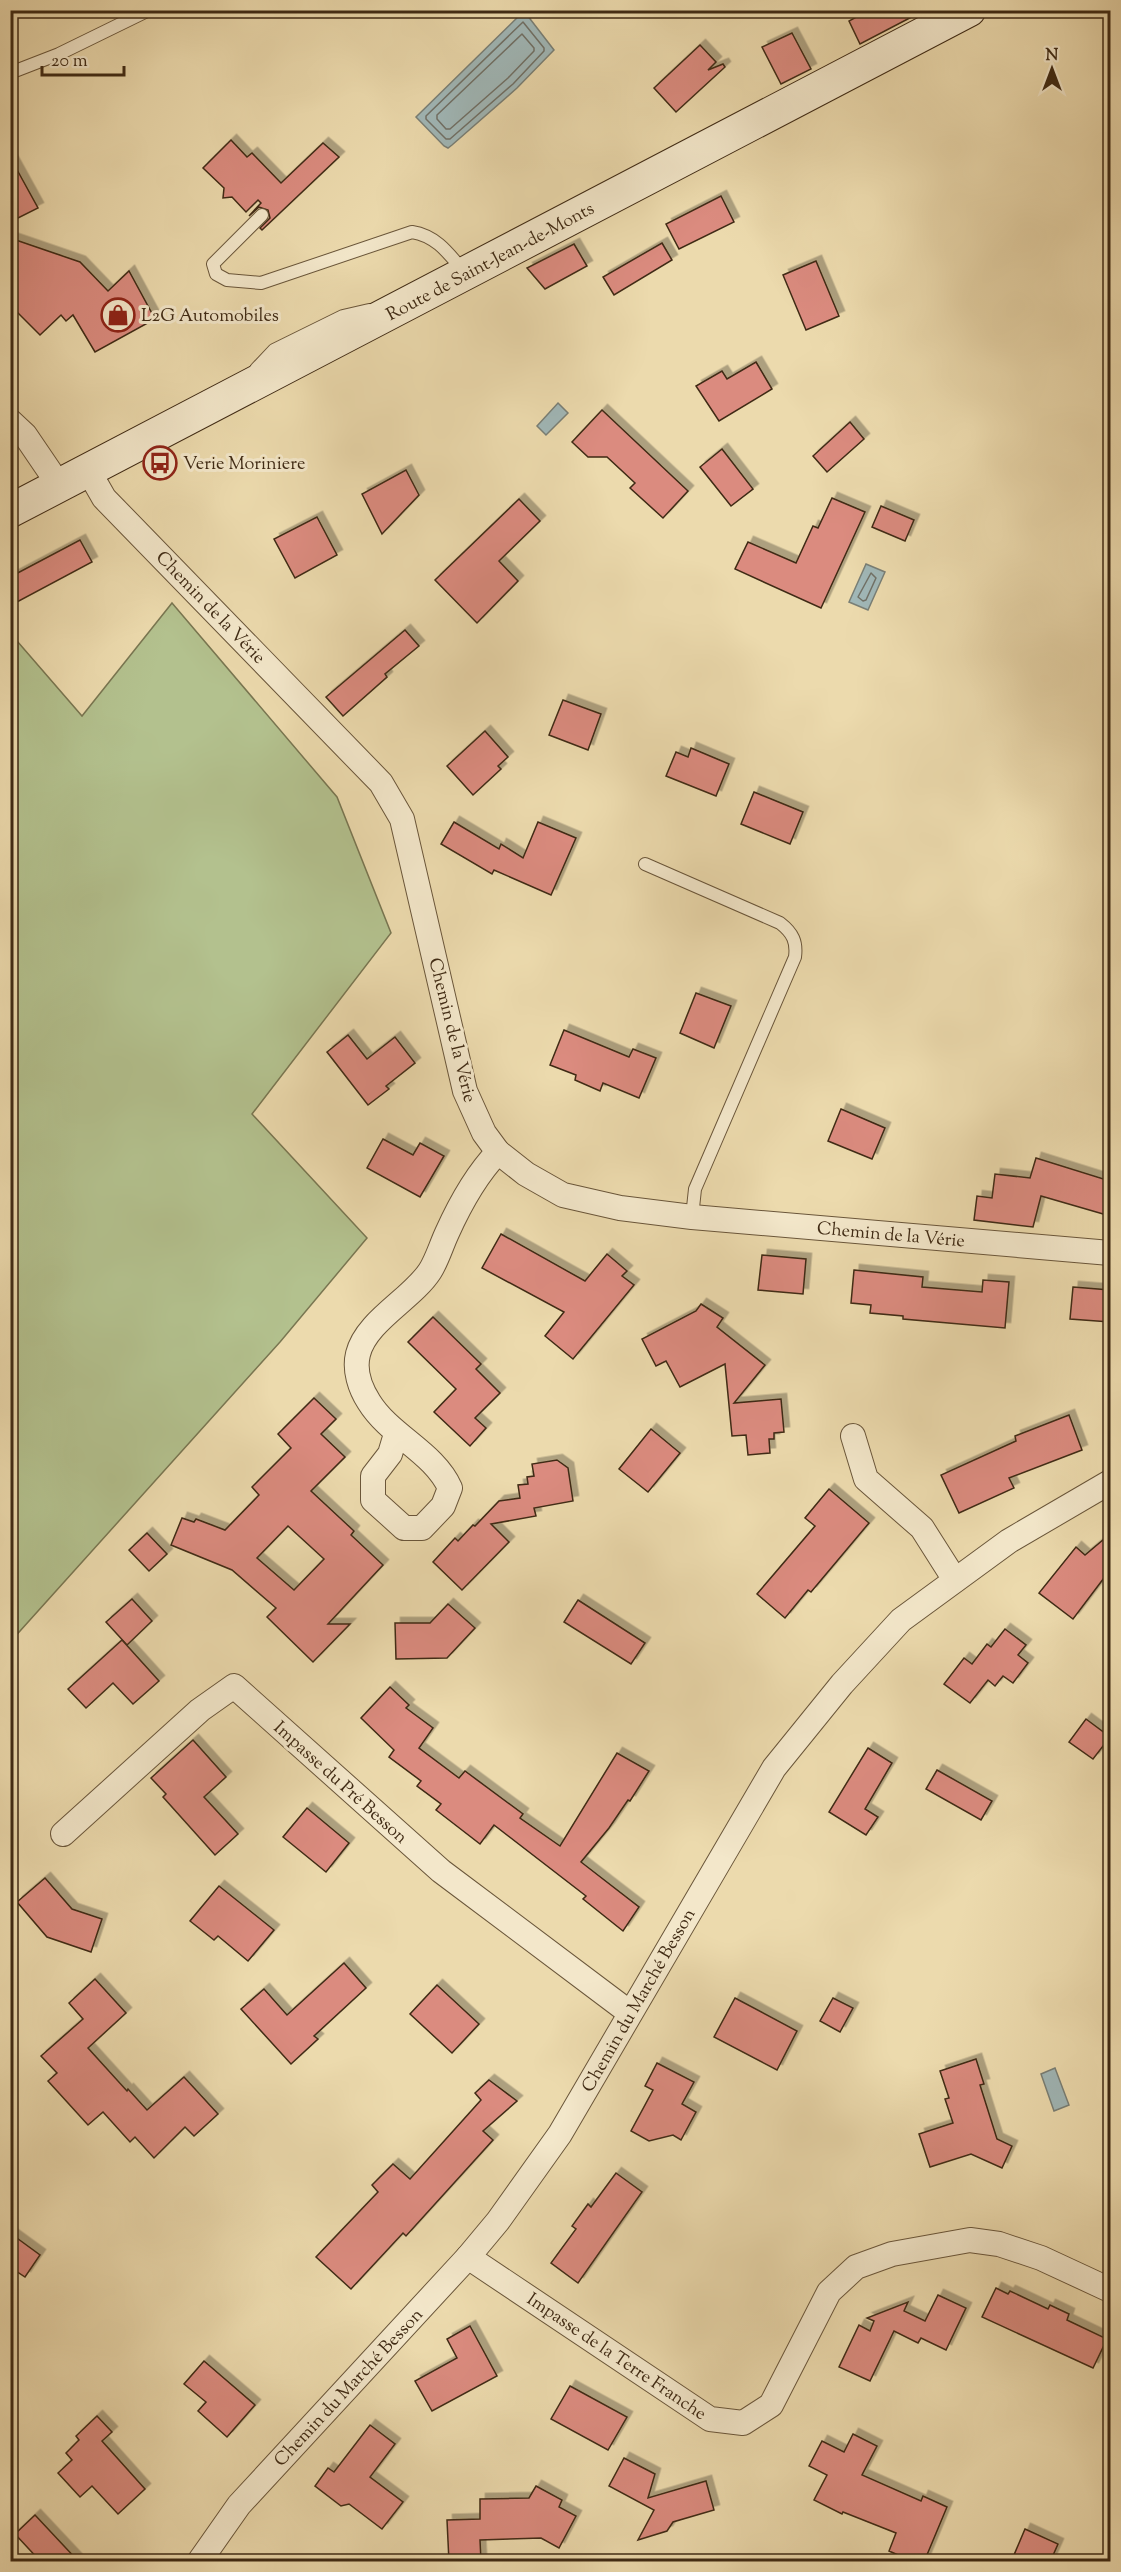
<svg xmlns="http://www.w3.org/2000/svg" width="1121" height="2572" font-family="'Sorts Mill Goudy',serif">
  <defs>
    <filter id="shadow"><feDropShadow dx="5.5" dy="-5.5" stdDeviation="0" flood-color="#0004"/></filter>
  </defs>
  <rect width="100%" height="100%" fill="#ecdaad"/>
  <filter id="stains"><feTurbulence type="fractalNoise" baseFrequency=".00333" numOctaves="4"/><feColorMatrix values="0 0 0 0 .2 0 0 0 0 .09 0 0 0 0 .02 0 0 0 .5 -.17"/></filter>
  <radialGradient id="worn" r=".72"><stop offset=".6" stop-color="#630" stop-opacity="0"/><stop offset="1" stop-color="#630" stop-opacity=".3"/></radialGradient>
  <!-- green -->
  <path fill="#b3c18e" stroke="#797651" stroke-width="1.5" d="M172 603 337 797 391 933 252 1114 367 1238 280 1342 11 1641V634L82 716Z"/>
  <!-- water -->
  <g fill="#a0b7b7" stroke="#797f76" stroke-width="1.5">
    <path d="M524 11 554 50 517 88 452 145 448 148 444 146 416 117Z"/>
    <path d="M558 403 568 413 546 435 537 426Z"/>
    <path d="M866 564 885 572 868 610 849 602Z"/>
    <path d="M1055 2068 1069 2105 1054 2111 1041 2074Z"/>
  </g>
  <g fill="none" stroke-linecap="round" stroke-linejoin="round">
    <!-- shore -->
    <g stroke="#707066" stroke-width="1.5">
      <path d="M523 22 544 48V51L513 84 450 139H446L426 119V116Z"/>
      <path d="M522 34 534 48V51L508 78 450 129H446L437 119V115Z"/>
      <path d="M871 573 876 578 866 600 863 601 858 597Z"/>
    </g>
  </g>
  <!-- building -->
  <g fill="#db8b7f" stroke="#3f2a14" stroke-width="1.5" fill-rule="evenodd" filter="url(#shadow)">
    <path d="M869 10H925L860 44 849 21Z"/>
    <path d="M792 33 811 69 781 84 762 47Z"/>
    <path d="M700 45 716 62 708 70 723 64 725 67 676 112 654 88Z"/>
    <path d="M231 140 247 157 252 153 281 183 323 143 339 157 262 230 260 228 270 218 268 210 259 207 249 216 261 203 258 200 246 212 232 197 223 198 224 188 203 168Z"/>
    <path d="M10 157 38 208 10 222Z"/>
    <path d="M721 196 734 222 679 249 666 224Z"/>
    <path d="M10 238 80 262 108 291 129 271 155 319 95 352 73 315 66 321 61 315 40 335 10 305Z"/>
    <path d="M662 243 672 260 614 295 603 277Z"/>
    <path d="M574 244 587 266 545 289 527 268Z"/>
    <path d="M816 261 839 316 806 330 783 275Z"/>
    <path d="M756 362 772 389 719 421 696 386 722 371 727 379Z"/>
    <path d="M602 410 688 491 663 518 630 488 635 483 607 457H588L572 442Z"/>
    <path d="M850 422 864 439 827 472 813 456Z"/>
    <path d="M722 449 753 489 731 506 700 467Z"/>
    <path d="M406 470 419 495 382 534 362 494Z"/>
    <path d="M832 498 865 512 821 608 735 569 748 542 796 563 813 526 818 528Z"/>
    <path d="M519 499 540 521 499 561 518 581 477 623 435 580Z"/>
    <path d="M881 506 914 520 905 541 872 527Z"/>
    <path d="M317 517 337 555 295 578 274 539Z"/>
    <path d="M80 540 92 562 17 602 10 588V577Z"/>
    <path d="M405 630 419 646 385 674 387 677 343 716 326 697Z"/>
    <path d="M563 700 601 714 588 750 549 735Z"/>
    <path d="M485 731 508 757 498 766 501 769 473 795 447 766Z"/>
    <path d="M691 748 729 764 716 796 666 776 676 752 688 757Z"/>
    <path d="M754 792 803 812 790 844 741 824Z"/>
    <path d="M454 822 499 849 501 844 523 858 538 822 576 838 551 895 494 870 492 874 441 844Z"/>
    <path d="M696 993 731 1006 714 1048 680 1033Z"/>
    <path d="M564 1030 629 1057 633 1049 656 1058 639 1098 603 1083 600 1091 575 1080 576 1075 550 1065Z"/>
    <path d="M348 1035 367 1059 395 1037 415 1063 386 1086 389 1089 368 1105 327 1052Z"/>
    <path d="M841 1109 885 1128 872 1159 828 1141Z"/>
    <path d="M383 1139 413 1155 420 1143 444 1156 420 1197 367 1168Z"/>
    <path d="M1036 1158 1110 1181V1216L1041 1196 1033 1227 974 1220 977 1196 992 1198 995 1174 1030 1178Z"/>
    <path d="M501 1234 585 1281 607 1254 627 1271 622 1276 634 1285 573 1359 545 1336 564 1312 482 1268Z"/>
    <path d="M762 1255 806 1259 803 1294 758 1290Z"/>
    <path d="M854 1270 923 1277 922 1287 982 1292 983 1280 1009 1282 1005 1328 903 1319V1316L870 1313 871 1305 851 1303Z"/>
    <path d="M1073 1287 1110 1290V1322L1070 1319Z"/>
    <path d="M701 1304 723 1318 717 1327 765 1365 734 1403 781 1399 784 1432 774 1433V1439H769L770 1453 748 1455 746 1435 732 1436 725 1364 680 1387 666 1361 656 1366 642 1339 696 1311Z"/>
    <path d="M433 1317 481 1364 476 1369 500 1393 475 1418 486 1428 470 1446 434 1412 456 1389 408 1342Z"/>
    <path d="M314 1398 336 1419 321 1434 345 1457 311 1491 354 1531 351 1535 383 1565 328 1624H350L313 1662 267 1617 276 1608 232 1570 171 1545 182 1518 194 1522 196 1519 225 1530 259 1495 252 1487 291 1448 278 1434ZM288 1526 324 1559 294 1590 257 1558Z"/>
    <path d="M1069 1415 1082 1450 1009 1478 1014 1488 959 1513 941 1475 1016 1441 1015 1436Z"/>
    <path d="M651 1429 680 1453 648 1492 619 1469Z"/>
    <path d="M557 1460 568 1468 573 1501 534 1508 536 1516 491 1524 509 1542 462 1590 433 1562 455 1538 458 1541 473 1525 475 1526 499 1501 520 1498 518 1485 528 1484 527 1477 534 1476 532 1464Z"/>
    <path d="M829 1489 869 1523 811 1592 808 1590 785 1618 757 1594 815 1526 805 1518Z"/>
    <path d="M147 1533 167 1554 149 1571 129 1550Z"/>
    <path d="M1110 1534V1570L1073 1619 1039 1593 1076 1547 1085 1555Z"/>
    <path d="M132 1599 152 1621 127 1645 106 1622Z"/>
    <path d="M578 1600 645 1643 631 1664 564 1622Z"/>
    <path d="M448 1604 475 1628 447 1658 396 1659 395 1623H430Z"/>
    <path d="M1005 1629 1026 1645 1018 1655 1028 1663 1013 1683 1003 1676 995 1686 988 1680 970 1703 944 1684 964 1658 972 1664 987 1644 991 1647Z"/>
    <path d="M122 1640 159 1681 133 1704 113 1683 86 1708 68 1689Z"/>
    <path d="M390 1687 409 1705 406 1708 433 1728 419 1748 459 1778 465 1771 523 1814 520 1818 560 1846 617 1753 649 1771 630 1801 628 1800 609 1828 581 1862 639 1907 623 1931 583 1899 586 1896 494 1825 480 1844 436 1810 441 1804 417 1786 421 1781 389 1757 394 1750 361 1718Z"/>
    <path d="M1086 1719 1110 1737 1093 1759 1069 1742Z"/>
    <path d="M193 1740 226 1777 204 1797 238 1834 215 1855 163 1797 166 1794 151 1778Z"/>
    <path d="M868 1748 892 1763 865 1809 878 1817 866 1835 829 1812Z"/>
    <path d="M937 1770 992 1801 981 1820 926 1789Z"/>
    <path d="M307 1808 349 1843 326 1872 283 1837Z"/>
    <path d="M45 1878 72 1909 102 1919 91 1952 47 1937 17 1902Z"/>
    <path d="M219 1886 274 1930 248 1961 218 1936 214 1940 190 1921Z"/>
    <path d="M344 1963 366 1988 314 2036 318 2039 291 2064 241 2009 264 1989 287 2015Z"/>
    <path d="M95 1979 126 2013 88 2048 127 2091 128 2089 147 2110 184 2077 218 2114 194 2136 185 2127 154 2158 135 2137 130 2142 103 2112 88 2125 48 2081 57 2073 41 2056 83 2019 69 2003Z"/>
    <path d="M437 1985 479 2024 452 2053 410 2014Z"/>
    <path d="M735 1998 797 2031 777 2070 714 2037Z"/>
    <path d="M833 1998 853 2008 840 2032 820 2021Z"/>
    <path d="M976 2059 984 2084 980 2085 997 2139 1012 2146 1002 2168 971 2154 930 2167 919 2134 953 2123 945 2099 949 2098 940 2071Z"/>
    <path d="M657 2063 694 2082 682 2104 696 2112 681 2140 673 2135 649 2141 631 2131 653 2090 645 2086Z"/>
    <path d="M489 2080 517 2101 483 2131 493 2140 406 2236 403 2233 351 2289 316 2257 378 2192 372 2185 393 2164 410 2179 481 2100 475 2093Z"/>
    <path d="M616 2173 642 2192 578 2283 551 2263 576 2229 572 2226 588 2204 591 2207Z"/>
    <path d="M10 2233 40 2255 25 2277 10 2267Z"/>
    <path d="M996 2288 1008 2294 1010 2291 1048 2309 1050 2305 1069 2314 1067 2320 1107 2339 1093 2368 982 2317Z"/>
    <path d="M938 2295 966 2308 946 2350 921 2338 918 2343 894 2331 870 2381 839 2367 859 2325 870 2331 874 2321 867 2318 908 2302 904 2311 925 2321Z"/>
    <path d="M470 2326 497 2376 432 2411 415 2381 457 2358 447 2339Z"/>
    <path d="M204 2361 255 2405 227 2437 198 2411 206 2402 184 2384Z"/>
    <path d="M570 2386 627 2417 608 2450 551 2419Z"/>
    <path d="M97 2416 112 2432 102 2441 145 2489 118 2514 92 2486 80 2497 58 2473 72 2460 66 2453 79 2440 76 2436Z"/>
    <path d="M370 2425 395 2444 370 2477 403 2502 382 2529 349 2504 341 2506 315 2486 328 2468 334 2472Z"/>
    <path d="M853 2434 877 2446 862 2475 921 2501 923 2496 947 2507 924 2562H914L889 2551 896 2533 843 2512 842 2514 814 2500 827 2475 809 2466 822 2441 844 2452Z"/>
    <path d="M624 2458 655 2474 648 2498 706 2481 714 2510 673 2522 667 2531 638 2540 654 2510 609 2486Z"/>
    <path d="M536 2486 562 2500 559 2507 576 2516 559 2548 541 2538 480 2540 481 2561 449 2562 447 2520 480 2519V2499L529 2498Z"/>
    <path d="M35 2515 79 2562H41L15 2534Z"/>
    <path d="M1025 2529 1058 2544 1050 2562H1011Z"/>
  </g>
  <g fill="none" stroke-linecap="round" stroke-linejoin="round">
    <defs>
      <g id="service">
        <path d="M10 73 59 54 149 10"/>
        <path d="M262 215 213 264 216 274 227 280 261 283 412 232C437 236 449 254 465 273"/>
        <path d="M256 369 274 350 343 316 369 310"/>
        <path d="M645 864 780 923C793 933 797 942 795 957L695 1189 692 1217"/>
      </g>
      <g id="minor">
        <path d="M10 421 25 435 59 485"/>
        <path d="M88 470 104 498 381 783 402 819 465 1091 484 1133 498 1152 526 1174 563 1195 620 1208 692 1217 1110 1253"/>
        <path d="M396 1434 390 1454 373 1476V1500L404 1528H422L443 1506 450 1488C434 1452 390 1436 369 1402 360 1388 354 1370 358 1354 366 1321 412 1299 430 1271 437 1260 441 1246 447 1233 460 1204 475 1176 498 1152"/>
        <path d="M853 1436 866 1479 922 1528 955 1580"/>
        <path d="M63 1834 200 1710 234 1686 441 1871 630 2013"/>
        <path d="M468 2257 710 2419 743 2423 771 2405 829 2292 856 2267 892 2254 970 2240 999 2244 1041 2258 1110 2290"/>
        <path d="M199 2562 239 2505 468 2257 498 2221 560 2134 774 1768 842 1684 901 1620 1009 1541 1110 1482"/>
      </g>
      <path id="secondary" d="M10 511 969 10"/>
    </defs>
    <!-- service casing -->
    <use href="#service" stroke="#6a563a" stroke-width="14"/>
    <!-- minor casing -->
    <use href="#minor" stroke="#6a563a" stroke-width="26"/>
    <!-- secondary casing -->
    <use href="#secondary" stroke="#3f2a14" stroke-width="35"/>
    <!-- service -->
    <use href="#service" stroke="#f3e7ca" stroke-width="12"/>
    <!-- minor -->
    <use href="#minor" stroke="#f3e7ca" stroke-width="24"/>
    <!-- secondary -->
    <use href="#secondary" stroke="#f3e7ca" stroke-width="33"/>
  </g>
  <!-- icons -->
  <defs>
    <symbol id="shop-ring" viewBox="-11 -11 22 22"><circle r="9.5" fill="#f3e7ca" stroke="#8f2418" stroke-width="1.5"/><path d="M-5-2.5h2.3a2.7 3.5 0 0 1 5.4 0H5L5.5 6h-11ZM-1.5-2.5h3a1.5 2.3 0 0 0-3 0Z" fill="#8f2418"/></symbol>
    <symbol id="bus-ring" viewBox="-11 -11 22 22"><circle r="9.5" fill="#f3e7ca" stroke="#8f2418" stroke-width="1.5"/><path d="M-5-6H5V4H4V6H2V4H-2V6H-4V4H-5ZM-3.5-4V0h7V-4ZM-3.5 1.2v1.5H-2V1.2ZM2 1.2v1.5H3.5V1.2Z" fill="#8f2418"/></symbol>
  </defs>
  <g fill-rule="evenodd">
    <use href="#shop-ring" x="99" y="296" width="38" height="38"/>
    <use href="#bus-ring" x="141" y="444" width="38" height="38"/>
  </g>
  <g text-anchor="middle" stroke-width="6" stroke-linejoin="round" paint-order="stroke">
    <!-- street labels -->
    <g font-size="18" fill="#3f2a14" stroke="#f3e7ca">
      <text transform="translate(490 261) rotate(-28)" y="6">Route de Saint-Jean-de-Monts</text>
      <text transform="translate(211 607) rotate(46)" y="6">Chemin de la Vérie</text>
      <text transform="translate(453 1030) rotate(76)" y="6">Chemin de la Vérie</text>
      <text transform="translate(891 1234) rotate(5)" y="6">Chemin de la Vérie</text>
      <text transform="translate(341 1782) rotate(42)" y="6">Impasse du Pré Besson</text>
      <text transform="translate(638 2000) rotate(-60)" y="6">Chemin du Marché Besson</text>
      <text transform="translate(617 2356) rotate(34)" y="6">Impasse de la Terre Franche</text>
      <text transform="translate(348 2387) rotate(-47)" y="6">Chemin du Marché Besson</text>
    </g>
    <!-- poi labels -->
    <g font-size="18" fill="#3f2a14" stroke="#f3e7ca" text-anchor="start">
      <text x="141" y="321">L2G Automobiles</text>
      <text x="183" y="469">Verie Moriniere</text>
    </g>
  </g>
  <!-- margin -->
  <rect width="1121" height="2572" fill="none" stroke="#ecdaad" stroke-width="36"/>
  <rect x="12" y="12" width="1097" height="2548" fill="none" stroke="#3f2a14" stroke-width="3"/>
  <rect x="18" y="18" width="1085" height="2536" fill="none" stroke="#3f2a14" stroke-width="1.5"/>
  <!-- north arrow -->
  <g transform="translate(1052 69)" stroke="#f3e7ca" stroke-width="4.5" paint-order="stroke">
  <path d="M0-4.5L10 22L0 15L-10 22Z" fill="#3f2a14"/>
  <text y="-9" font-size="16" font-weight="bold" text-anchor="middle" fill="#3f2a14">N</text>
  </g>
  <!-- scale -->
  <path d="M42 66v9h82v-9" fill="none" stroke="#3f2a14" stroke-width="3"/>
  <text x="51" y="66" font-size="18" fill="#3f2a14" stroke="#f3e7ca" stroke-width="4.5" paint-order="stroke">20 m</text>
  <rect width="100%" height="100%" filter="url(#stains)"/>
  <rect width="100%" height="100%" fill="url(#worn)"/>
</svg>
